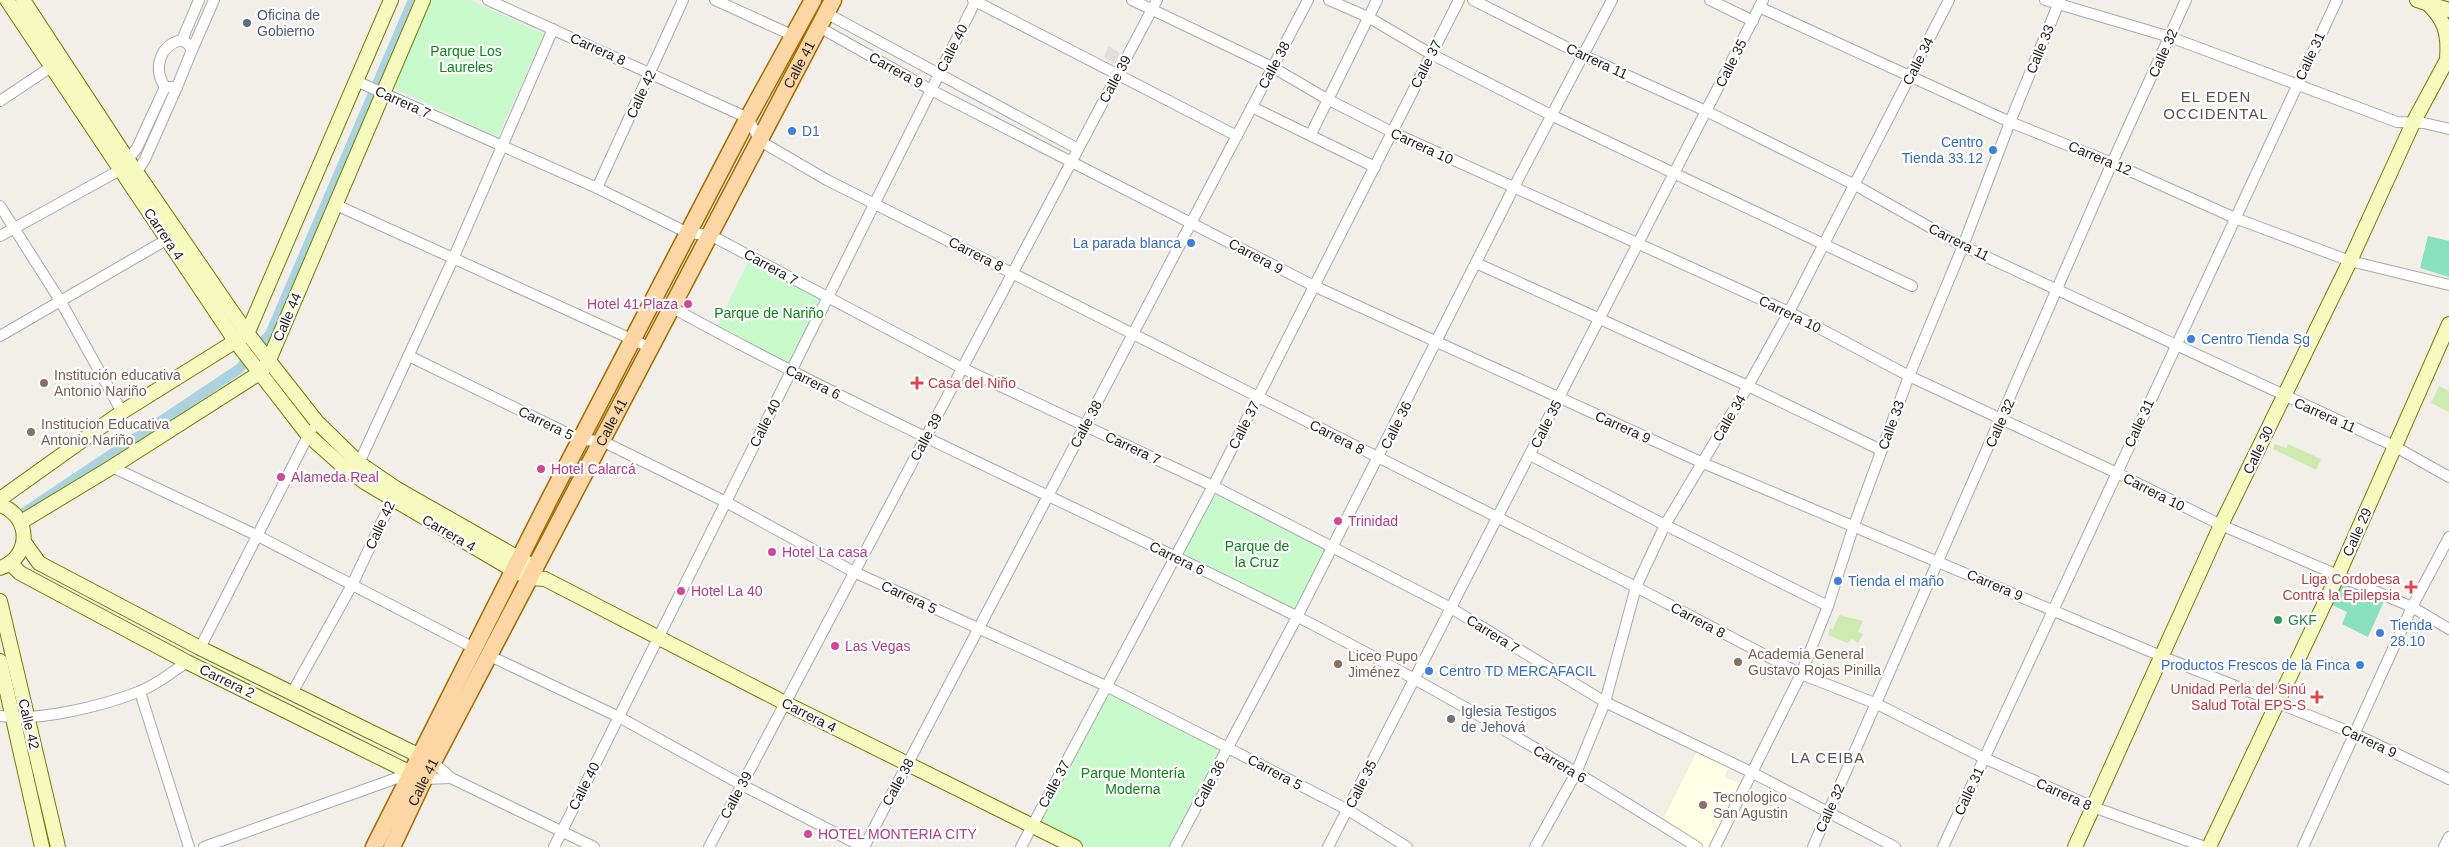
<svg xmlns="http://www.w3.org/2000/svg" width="2449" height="847" font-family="Arial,sans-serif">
  <rect width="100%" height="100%" fill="#f2efe9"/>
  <!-- residential -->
  <path fill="#e0dfdf" d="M1108 46 1120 53 1115 64 1104 57Z"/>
  <!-- education -->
  <path fill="#ffffe5" d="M1698 749 1730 765 1724 777 1746 786 1715 847H1697L1661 824Z"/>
  <!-- grass -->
  <g fill="#cdebb0">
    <path d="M2439 386 2449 391V412L2431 403Z"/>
    <path d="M2275 444 2286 448 2288 444 2321 459 2316 470 2273 449Z"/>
    <path d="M1839 615 1863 621 1858 632 1863 634 1858 643 1852 639 1847 643 1828 635 1830 628 1833 629Z"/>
  </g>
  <!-- park -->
  <g fill="#c8facc">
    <path d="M431 0H470L544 34 498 137 391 87Z"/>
    <path d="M750 258 823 299 790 368 716 328Z"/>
    <path d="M1213 489 1327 547 1294 615 1178 557Z"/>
    <path d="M1107 693 1223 750 1170 847H1085L1039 823Z"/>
  </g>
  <!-- pitch -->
  <g fill="#88e0be">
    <path d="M2428 236 2449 241V277L2420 268Z"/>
    <path d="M2343 582 2384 601 2368 637 2342 624 2347 612 2332 605Z"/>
  </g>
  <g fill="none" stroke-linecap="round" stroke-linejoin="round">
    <!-- canal -->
    <path stroke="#aad3df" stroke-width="10" d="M22 514 239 369 270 334 413 0"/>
    <defs>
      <g id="street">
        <path d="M488 0 748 118 760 141 827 180 1636 587 1801 674 1877 704 1984 758 2093 807 2205 847"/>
        <path d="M715 0 794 36"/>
        <path d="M973 0 1237 136"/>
        <path d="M1132 0 1272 67 1327 99 1392 132 1789 312 1909 376 2117 473 2221 525 2412 607 2449 629"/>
        <path d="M1329 0 1368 17 1431 54 1551 115 1912 286"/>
        <path d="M1473 0 1582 55 1706 111 1855 185 1963 246 2394 446 2449 477"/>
        <path d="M1710 0 1753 21"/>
        <path d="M2045 0 2170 37 2397 122 2424 123 2449 129"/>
        <path d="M1759 7 2010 122 2112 163 2235 218 2350 261 2449 285"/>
        <path d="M826 13 1078 149"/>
        <path d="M819 27 931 90 1314 286 1703 463 2161 656 2355 734 2449 779"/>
        <path d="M182 40 188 44 192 50 177 87H165C153 69 159 45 182 40Z"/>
        <path d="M182 40 199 0"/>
        <path d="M192 50 214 0"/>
        <path d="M356 81 597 188 688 233 710 235 962 368 1213 486 1451 608 1605 702 1753 773 1895 847"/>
        <path d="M0 101 57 63"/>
        <path d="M1252 107 1375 167"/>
        <path d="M1311 134 1377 0"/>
        <path d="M137 172 145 159 177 87"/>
        <path d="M597 188 683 0"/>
        <path d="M334 204 651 348"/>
        <path d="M0 206 61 302 122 412"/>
        <path d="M0 236 120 170 137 148 165 87"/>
        <path d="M1476 263 1748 386 1881 450"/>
        <path d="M671 307C876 420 1090 512 1298 617 1435 687 1567 765 1697 847"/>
        <path d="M0 336 173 236"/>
        <path d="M409 356 581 440 602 441 726 502 854 572 1106 686 1228 748 1348 810 1407 847"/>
        <path d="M1530 455 1665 525 1828 606"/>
        <path d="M359 463 453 259 553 29"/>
        <path d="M112 467 256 535 474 648"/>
        <path d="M200 648 311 430"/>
        <path d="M490 656 619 717 742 785 863 847"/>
        <path d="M140 692 189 847"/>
        <path d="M292 693 352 585 395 494"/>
        <path d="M0 716C38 722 102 706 138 692 155 686 172 672 187 662"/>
        <path d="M433 762 451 778 594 847"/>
        <path d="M424 779 451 778"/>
        <path d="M204 847 411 773"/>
        <path d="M554 847 976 0"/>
        <path d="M709 847 1157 0"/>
        <path d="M864 847 1308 0"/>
        <path d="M1021 847 1213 486 1459 0"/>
        <path d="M1175 847 1297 617 1514 187 1612 0"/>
        <path d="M1328 847 1763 0"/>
        <path d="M1535 847 1576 773 1605 702 1636 587 1665 525 1748 386 1789 312 1949 0"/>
        <path d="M1715 847 1801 674 1828 606 1853 528 1909 376 1963 246 2010 122 2060 0"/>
        <path d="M1813 847 2112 163 2186 0"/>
        <path d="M1943 847 2337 0"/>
        <path d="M2303 847 2412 607 2449 537"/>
        <path d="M2444 847 2449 837"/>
      </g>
      <g id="secondary">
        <path d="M7 0 236 342 308 435 345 468 366 483 513 570 530 578 545 579 785 703 1075 847"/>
        <path d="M23 0 128 160 244 329 317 422 359 463 397 489 536 568"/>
        <path d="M2417 0 2449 10"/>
        <path d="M2427 3C2445 20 2449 33 2447 59"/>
        <path d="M0 499 122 412 247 334 391 0"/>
        <path d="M0 505C31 516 32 557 0 568"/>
        <path d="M21 522 112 467 261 372 269 360 423 0"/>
        <path d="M24 542 39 563 200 648 430 761"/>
        <path d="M10 563 20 573 187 662 419 777"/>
        <path d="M0 601 58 847"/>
        <path d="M0 661 42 847"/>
        <path d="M2075 847 2221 525 2350 261 2413 123 2449 56"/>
        <path d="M2209 847 2338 575 2449 324"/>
      </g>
      <g id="primary">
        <path d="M374 847 550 498 748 118 813 0"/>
        <path id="s1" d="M392 847 424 779 833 0"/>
      </g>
    </defs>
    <!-- street casing -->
    <use href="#street" stroke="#a9a9a9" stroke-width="12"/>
    <!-- secondary casing -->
    <use href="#secondary" stroke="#707d05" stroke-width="16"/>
    <!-- primary casing -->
    <use href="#primary" stroke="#a06b00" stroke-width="19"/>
    <!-- street -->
    <use href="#street" stroke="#fff" stroke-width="10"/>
    <!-- secondary -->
    <use href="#secondary" stroke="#f7fabf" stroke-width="14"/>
    <!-- primary -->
    <use href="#primary" stroke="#fcd6a4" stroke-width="16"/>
  </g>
  <!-- markers -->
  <circle fill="#5c6f8a" stroke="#fff" stroke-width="2" cx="247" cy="23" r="5"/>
  <g fill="#3f7fe0" stroke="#fff" stroke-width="2">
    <circle cx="792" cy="131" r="5"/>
    <circle cx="1993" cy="150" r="5"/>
    <circle cx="1191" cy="243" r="5"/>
    <circle cx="2191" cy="339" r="5"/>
    <circle cx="1838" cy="581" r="5"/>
    <circle cx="2380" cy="633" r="5"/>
    <circle cx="2360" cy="665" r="5"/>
    <circle cx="1429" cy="671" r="5"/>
  </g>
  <g fill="#d1479c" stroke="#fff" stroke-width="2">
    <circle cx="688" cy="304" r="5"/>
    <circle cx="541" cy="469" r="5"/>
    <circle cx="281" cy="477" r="5"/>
    <circle cx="1338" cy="521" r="5"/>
    <circle cx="772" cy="552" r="5"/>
    <circle cx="681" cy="591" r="5"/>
    <circle cx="835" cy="646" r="5"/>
    <circle cx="808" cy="834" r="5"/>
  </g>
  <g fill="#8d6e63" stroke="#fff" stroke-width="2">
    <circle cx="44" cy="383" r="5"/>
    <circle cx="31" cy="432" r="5"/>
    <circle cx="1738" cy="662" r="5"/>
    <circle cx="1338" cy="664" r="5"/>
    <circle cx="1703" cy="805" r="5"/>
  </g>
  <g fill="#e0444e" stroke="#fff" stroke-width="2">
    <path d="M914.5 375.5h5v5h5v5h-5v5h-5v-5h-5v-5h5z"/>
    <path d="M2408.5 579.5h5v5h5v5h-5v5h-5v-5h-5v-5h5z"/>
    <path d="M2314.5 689.5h5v5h5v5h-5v5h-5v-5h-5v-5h5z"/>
  </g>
  <circle fill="#2e9e5b" stroke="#fff" stroke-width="2" cx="2278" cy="620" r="5"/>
  <circle fill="#6b7280" stroke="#fff" stroke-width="2" cx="1451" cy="719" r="5"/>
  <g text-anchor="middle" stroke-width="4.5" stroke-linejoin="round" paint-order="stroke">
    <!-- service labels -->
    <g font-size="14" fill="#4e5e75" stroke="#fff" text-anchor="start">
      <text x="257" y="20">Oficina de<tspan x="257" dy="16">Gobierno</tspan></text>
    </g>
    <!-- street labels -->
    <g font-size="14" fill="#222" stroke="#fff">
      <text transform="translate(952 48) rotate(-63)" y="5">Calle 40</text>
      <text transform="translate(598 49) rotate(24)" y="5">Carrera 8</text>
      <text transform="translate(2040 49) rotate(-68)" y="5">Calle 33</text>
      <text transform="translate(2163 53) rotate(-66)" y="5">Calle 32</text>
      <text transform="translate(2310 56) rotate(-65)" y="5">Calle 31</text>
      <text transform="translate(1597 61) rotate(25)" y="5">Carrera 11</text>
      <text transform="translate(1918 61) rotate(-63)" y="5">Calle 34</text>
      <text transform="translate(1731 63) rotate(-63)" y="5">Calle 35</text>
      <text dy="5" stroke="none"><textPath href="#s1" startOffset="882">Calle 41</textPath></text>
      <text transform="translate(1426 64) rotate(-63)" y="5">Calle 37</text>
      <text transform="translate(1274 65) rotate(-62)" y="5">Calle 38</text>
      <text transform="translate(896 70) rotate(29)" y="5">Carrera 9</text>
      <text transform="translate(1115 79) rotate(-62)" y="5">Calle 39</text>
      <text transform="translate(641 94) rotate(-65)" y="5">Calle 42</text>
      <text transform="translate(403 102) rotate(24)" y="5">Carrera 7</text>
      <text transform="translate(1422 146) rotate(25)" y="5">Carrera 10</text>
      <text transform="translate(2100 158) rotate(23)" y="5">Carrera 12</text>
      <text transform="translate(164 234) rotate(56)" y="5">Carrera 4</text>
      <text transform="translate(1959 242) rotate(27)" y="5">Carrera 11</text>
      <text transform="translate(976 254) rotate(27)" y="5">Carrera 8</text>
      <text transform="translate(1256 256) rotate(28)" y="5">Carrera 9</text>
      <text transform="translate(771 267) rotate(29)" y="5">Carrera 7</text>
      <text transform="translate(1790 314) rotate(26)" y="5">Carrera 10</text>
      <text transform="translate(287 317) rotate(-67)" y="5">Calle 44</text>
      <text transform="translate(813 382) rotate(27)" y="5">Carrera 6</text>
      <text transform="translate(2325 415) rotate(24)" y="5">Carrera 11</text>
      <text transform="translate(1729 418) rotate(-60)" y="5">Calle 34</text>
      <text transform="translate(546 423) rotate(26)" y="5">Carrera 5</text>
      <text dy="5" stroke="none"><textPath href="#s1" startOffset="478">Calle 41</textPath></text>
      <text transform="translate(765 423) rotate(-63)" y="5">Calle 40</text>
      <text transform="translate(2000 423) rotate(-66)" y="5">Calle 32</text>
      <text transform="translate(2139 423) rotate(-65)" y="5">Calle 31</text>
      <text transform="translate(1086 424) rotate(-62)" y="5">Calle 38</text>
      <text transform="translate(1546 424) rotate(-63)" y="5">Calle 35</text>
      <text transform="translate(1244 425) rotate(-63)" y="5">Calle 37</text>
      <text transform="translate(1396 425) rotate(-63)" y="5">Calle 36</text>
      <text transform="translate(1891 425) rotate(-70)" y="5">Calle 33</text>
      <text transform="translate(1623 427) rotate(24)" y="5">Carrera 9</text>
      <text transform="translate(926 437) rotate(-62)" y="5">Calle 39</text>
      <text transform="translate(1337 437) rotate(27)" y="5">Carrera 8</text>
      <text transform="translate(1133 448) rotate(25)" y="5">Carrera 7</text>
      <text transform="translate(2258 450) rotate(-64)" y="5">Calle 30</text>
      <text transform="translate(2154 492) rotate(27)" y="5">Carrera 10</text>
      <text transform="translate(380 525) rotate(-65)" y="5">Calle 42</text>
      <text transform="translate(2357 532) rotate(-66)" y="5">Calle 29</text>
      <text transform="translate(449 533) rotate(30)" y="5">Carrera 4</text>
      <text transform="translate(1177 558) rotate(26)" y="5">Carrera 6</text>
      <text transform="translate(1995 585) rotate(23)" y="5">Carrera 9</text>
      <text transform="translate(909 597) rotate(25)" y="5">Carrera 5</text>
      <text transform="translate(1698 620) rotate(28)" y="5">Carrera 8</text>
      <text transform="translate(1493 634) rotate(32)" y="5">Carrera 7</text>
      <text transform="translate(227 681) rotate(26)" y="5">Carrera 2</text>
      <text transform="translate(809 715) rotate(27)" y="5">Carrera 4</text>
      <text transform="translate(29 724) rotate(77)" y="5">Calle 42</text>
      <text transform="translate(2369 741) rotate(25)" y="5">Carrera 9</text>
      <text transform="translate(1560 764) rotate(31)" y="5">Carrera 6</text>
      <text transform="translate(1275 772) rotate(28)" y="5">Carrera 5</text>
      <text dy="5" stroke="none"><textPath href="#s1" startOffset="72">Calle 41</textPath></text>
      <text transform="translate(898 782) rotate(-62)" y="5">Calle 38</text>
      <text transform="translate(1054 784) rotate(-62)" y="5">Calle 37</text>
      <text transform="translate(1209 784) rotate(-62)" y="5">Calle 36</text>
      <text transform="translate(1361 784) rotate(-63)" y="5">Calle 35</text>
      <text transform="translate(584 786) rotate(-63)" y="5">Calle 40</text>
      <text transform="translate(1969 791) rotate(-65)" y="5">Calle 31</text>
      <text transform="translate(2064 794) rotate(24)" y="5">Carrera 8</text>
      <text transform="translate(736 795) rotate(-62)" y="5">Calle 39</text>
      <text transform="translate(1830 808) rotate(-66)" y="5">Calle 32</text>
    </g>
    <!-- park labels -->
    <g font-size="14" fill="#0c8416" stroke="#fff">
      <text x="466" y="56">Parque Los<tspan x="466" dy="16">Laureles</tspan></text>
      <text x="769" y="318">Parque de Nariño</text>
      <text x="1257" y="551">Parque de<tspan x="1257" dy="16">la Cruz</tspan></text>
      <text x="1133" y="778">Parque Montería<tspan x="1133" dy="16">Moderna</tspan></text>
    </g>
    <!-- shop labels -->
    <g font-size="14" fill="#366cbe" stroke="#fff" text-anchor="start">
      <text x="802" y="136">D1</text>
      <text x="1983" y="147" text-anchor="end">Centro<tspan x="1983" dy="16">Tienda 33.12</tspan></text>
      <text x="1181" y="248" text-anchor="end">La parada blanca</text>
      <text x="2201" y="344">Centro Tienda Sg</text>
      <text x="1848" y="586">Tienda el maño</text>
      <text x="2390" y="630">Tienda<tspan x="2390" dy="16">28.10</tspan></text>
      <text x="2350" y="670" text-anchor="end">Productos Frescos de la Finca</text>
      <text x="1439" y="676">Centro TD MERCAFACIL</text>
    </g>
    <!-- hotel labels -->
    <g font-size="14" fill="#b23c85" stroke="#fff" text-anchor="start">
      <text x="678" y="309" text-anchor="end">Hotel 41 Plaza</text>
      <text x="551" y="474">Hotel Calarcá</text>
      <text x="291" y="482">Alameda Real</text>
      <text x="1348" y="526">Trinidad</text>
      <text x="782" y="557">Hotel La casa</text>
      <text x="691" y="596">Hotel La 40</text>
      <text x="845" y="651">Las Vegas</text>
      <text x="818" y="839">HOTEL MONTERIA CITY</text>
    </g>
    <!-- education labels -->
    <g font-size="14" fill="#785e54" stroke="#fff" text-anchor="start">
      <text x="54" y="380">Institución educativa<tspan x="54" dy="16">Antonio Nariño</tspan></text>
      <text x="41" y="429">Institucion Educativa<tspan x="41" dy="16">Antonio Nariño</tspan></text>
      <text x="1748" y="659">Academia General<tspan x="1748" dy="16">Gustavo Rojas Pinilla</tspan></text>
      <text x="1348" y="661">Liceo Pupo<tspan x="1348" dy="16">Jiménez</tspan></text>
      <text x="1713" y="802">Tecnologico<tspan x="1713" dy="16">San Agustin</tspan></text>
    </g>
    <!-- health labels -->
    <g font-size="14" fill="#be3a42" stroke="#fff" text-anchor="end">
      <text x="928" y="388" text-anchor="start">Casa del Niño</text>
      <text x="2400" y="584">Liga Cordobesa<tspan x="2400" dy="16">Contra la Epilepsia</tspan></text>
      <text x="2306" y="694">Unidad Perla del Sinú<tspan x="2306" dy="16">Salud Total EPS-S</tspan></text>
    </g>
    <!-- leisure labels -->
    <g font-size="14" fill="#27864d" stroke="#fff" text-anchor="start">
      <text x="2288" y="625">GKF</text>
    </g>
    <!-- worship labels -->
    <g font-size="14" fill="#5b616d" stroke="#fff" text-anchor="start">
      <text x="1461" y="716">Iglesia Testigos<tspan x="1461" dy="16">de Jehová</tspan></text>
    </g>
    <!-- neighbourhood labels -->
    <g font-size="15" letter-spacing="1" fill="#555" stroke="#fff">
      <text x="2216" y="102">EL EDEN<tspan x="2216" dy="17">OCCIDENTAL</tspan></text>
      <text x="1828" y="763">LA CEIBA</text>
    </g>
  </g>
</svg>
